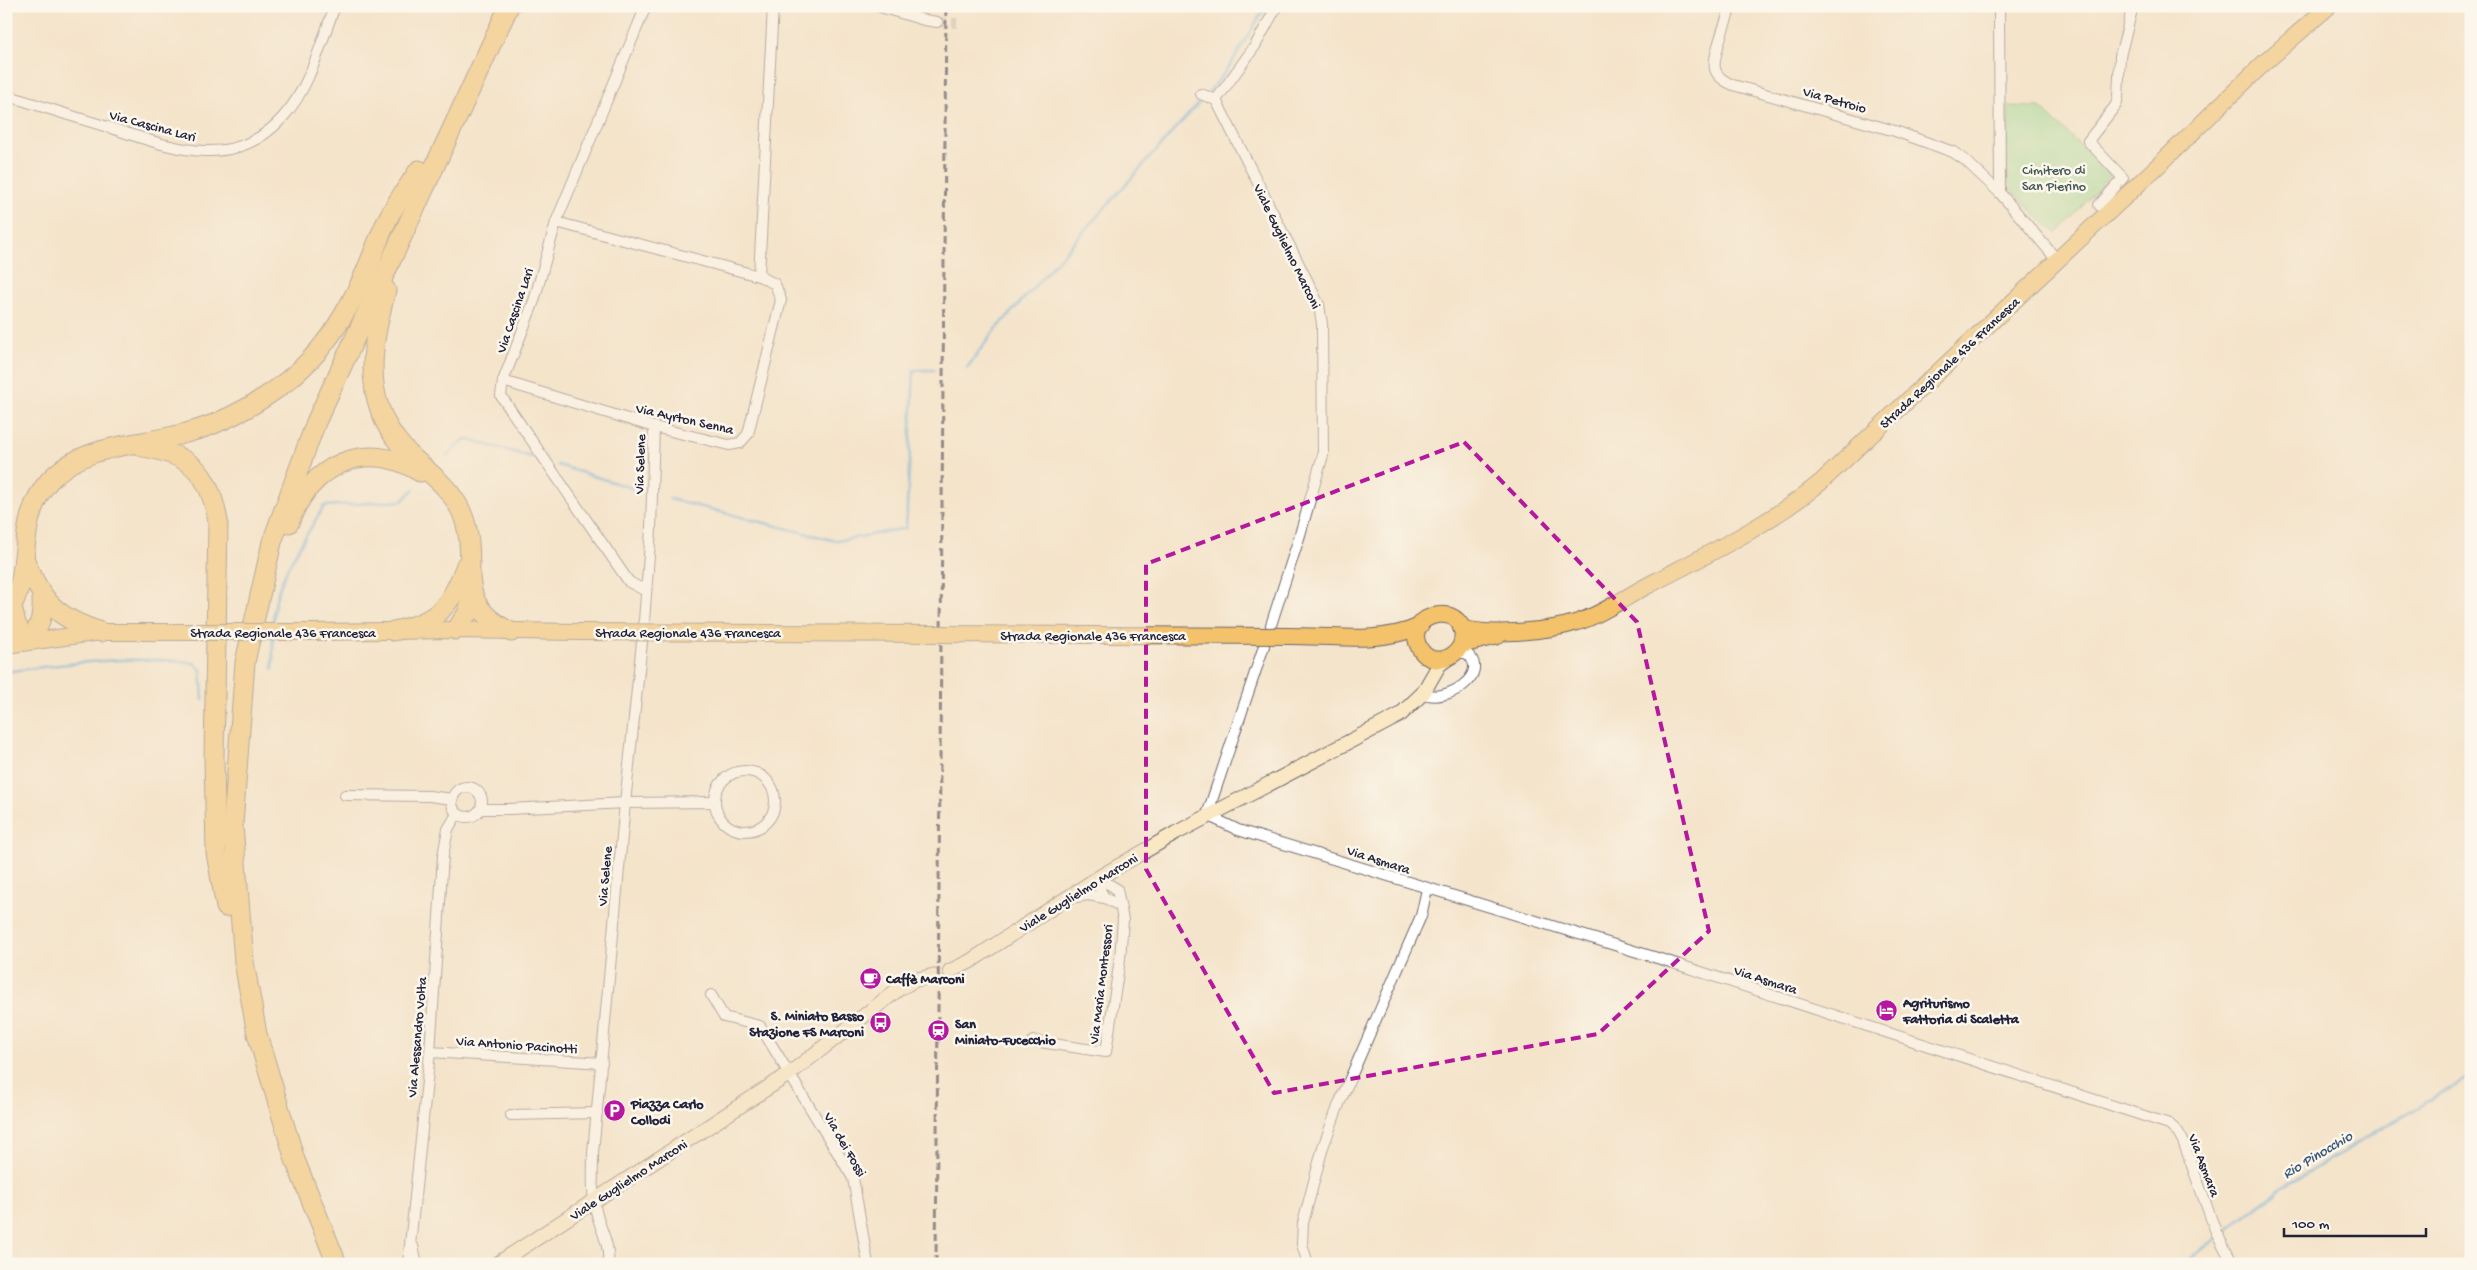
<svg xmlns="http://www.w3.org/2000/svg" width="2477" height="1270" font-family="'Gochi Hand',sans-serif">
  <rect width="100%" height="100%" fill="#fbf7ec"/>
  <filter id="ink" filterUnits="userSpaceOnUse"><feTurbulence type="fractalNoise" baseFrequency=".02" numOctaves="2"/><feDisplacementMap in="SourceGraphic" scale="10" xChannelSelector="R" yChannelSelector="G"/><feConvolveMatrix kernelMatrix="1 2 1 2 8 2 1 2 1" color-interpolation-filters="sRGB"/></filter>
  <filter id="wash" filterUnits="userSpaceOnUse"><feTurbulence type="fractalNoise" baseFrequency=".0096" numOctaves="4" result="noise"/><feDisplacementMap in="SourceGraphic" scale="20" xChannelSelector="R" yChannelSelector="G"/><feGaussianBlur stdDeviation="1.12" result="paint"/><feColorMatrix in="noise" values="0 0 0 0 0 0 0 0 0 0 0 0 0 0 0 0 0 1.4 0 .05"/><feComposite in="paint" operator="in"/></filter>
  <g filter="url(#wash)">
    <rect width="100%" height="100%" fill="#f4e4cb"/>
    <!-- green -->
    <path fill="#92d993" stroke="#5a7e67" d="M2008 106 2040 107 2111 174 2057 234 2032 212 2007 185Z"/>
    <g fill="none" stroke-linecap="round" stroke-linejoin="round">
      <!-- stream -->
      <g stroke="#63abda" stroke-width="3">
        <path d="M967 368 991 335 1213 87 1229 67 1266 6"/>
        <path d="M447 456 465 439 532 457"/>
        <path d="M558 465 638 490"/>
        <path d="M670 499 832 540H844L906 528 914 370H934"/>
        <path d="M273 626C272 581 303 543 324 506L402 501 414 489"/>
        <path d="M273 637V669"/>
        <path d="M6 672C67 663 132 655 194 663L201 670 203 699"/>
        <path d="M2183 1264 2279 1190 2471 1076"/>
      </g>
    </g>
  </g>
  <g filter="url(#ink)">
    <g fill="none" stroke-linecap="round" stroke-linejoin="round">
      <!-- street-tunnel -->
      <path stroke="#cabdae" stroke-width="10" stroke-dasharray="10 5" stroke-linecap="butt" d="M937 22 957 23"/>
      <defs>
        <g id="street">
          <path d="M646 6 556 222 534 301 503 381 501 396 629 582 646 591"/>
          <path d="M877 6 924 20 937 22"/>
          <path d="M1731 6C1727 20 1712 56 1715 69 1717 77 1726 82 1733 85L1895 131 1953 152 1965 160 2000 193 2057 260"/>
          <path d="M1999 6 2000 193"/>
          <path d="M1201 94 1216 100"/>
          <path d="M6 95C40 106 74 117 108 127 169 147 234 174 284 116 310 87 321 42 335 6"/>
          <path d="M1216 100 1312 290 1319 305 1322 324 1323 455 1299 538 1271 625"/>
          <path d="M1216 100 1255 46 1277 6"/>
          <path d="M2108 213 2099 205 2123 178 2088 141 2116 105 2118 97 2120 56 2133 6"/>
          <path d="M759 276 773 6"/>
          <path d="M503 381 654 427 729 445 740 443 748 434 781 300 775 284 759 276 556 222"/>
          <path d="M644 621 651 529 654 427"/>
          <path d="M1264 646 1207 815 1238 830 1667 961 2169 1124 2178 1132 2183 1141 2216 1232 2233 1264"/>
          <path d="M1423 693C1446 705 1493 673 1466 653H1456"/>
          <circle cx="745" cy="801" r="30"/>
          <circle cx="467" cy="802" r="15"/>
          <path d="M345 795 429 796 452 799"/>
          <path d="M481 809H509L625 803 715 802"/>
          <path d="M1098 878C1100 897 1104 898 1120 906"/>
          <path d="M1070 898 1088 895 1105 898"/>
          <path d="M711 995 724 1017 760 1026 853 1178 868 1264"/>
          <path d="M1033 1041 1106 1052 1120 959 1123 920 1117 889 1098 878"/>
          <path d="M430 1052 602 1063"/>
          <path d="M511 1115 597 1113"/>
          <path d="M413 1246 417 1264"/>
          <path d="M408 1264 430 1052 443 856 448 829 457 814"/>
          <path d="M608 1264C610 1245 602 1233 597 1215 591 1194 593 1173 593 1153L625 803 642 642"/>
          <path d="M1308 1264 1302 1244 1303 1223 1323 1147 1339 1104 1421 916 1427 889"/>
        </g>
        <g id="secondary">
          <path d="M950 971 969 962 1098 878 1176 833 1400 715 1423 693 1439 665 1447 659"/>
          <path d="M497 1264 789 1074 900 988 915 980 932 976"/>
        </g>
        <g id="primary">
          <path d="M1461 628C1490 637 1550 631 1578 622 1601 615 1624 598 1645 587 1706 555 1768 526 1821 482L2163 161 2263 64 2329 6"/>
          <path d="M316 632 453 630 577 632"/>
          <path d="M1290 636C1332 636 1381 644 1420 626"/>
          <path d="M6 645 101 632H200"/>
          <path d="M1461 645C1475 599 1398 610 1420 649 1430 666 1453 661 1461 645L1498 636"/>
        </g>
        <g id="highway">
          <path d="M386 290C370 350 360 408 411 456 429 473 450 487 461 511 484 562 446 600 511 632"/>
          <path d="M143 447C192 455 209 472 218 521L214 757 216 853 226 907"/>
          <path d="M289 523C310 465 365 438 420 472"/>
          <path d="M24 558C41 600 55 618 101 632"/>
          <path d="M12 607 16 624 26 641"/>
          <path d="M6 614C36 577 12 521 50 480 84 443 140 446 186 433 206 428 227 419 245 409 306 375 337 336 365 273 374 253 381 230 392 211 400 197 410 184 419 170"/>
          <path d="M456 630 469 611 471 590"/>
          <path d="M393 631C438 623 451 606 466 565"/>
          <path d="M29 640C41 627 43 614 42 597"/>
          <path d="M337 1264 295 1160 257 1034 244 962 233 825 245 662 272 542 316 422 509 6"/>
        </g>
      </defs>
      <!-- street casing -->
      <use href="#street" stroke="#6c666d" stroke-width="12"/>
      <!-- secondary casing -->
      <use href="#secondary" stroke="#6c666d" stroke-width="16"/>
      <!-- primary casing -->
      <use href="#primary" stroke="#6c666d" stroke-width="18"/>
      <!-- highway casing -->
      <use href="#highway" stroke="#6c666d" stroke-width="21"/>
      <!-- street -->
      <use href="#street" stroke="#fff" stroke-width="10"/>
      <!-- secondary -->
      <use href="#secondary" stroke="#fae7c3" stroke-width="14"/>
      <!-- primary -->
      <use href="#primary" stroke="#f3c26a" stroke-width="16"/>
      <!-- highway -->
      <use href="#highway" stroke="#f3c26a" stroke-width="19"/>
      <!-- rail -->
      <path stroke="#22223b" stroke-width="3" stroke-dasharray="8 4" stroke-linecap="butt" d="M936 1264 946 6"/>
      <defs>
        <g id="primary-bridge">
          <path d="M200 632H316"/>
          <path d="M577 632 1290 636"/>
        </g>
      </defs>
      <!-- primary-bridge casing -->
      <use href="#primary-bridge" stroke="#6c666d" stroke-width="18" stroke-linecap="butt"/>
      <!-- primary-bridge -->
      <use href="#primary-bridge" stroke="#f3c26a" stroke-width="16"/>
    </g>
  </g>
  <!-- marked area -->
  <path d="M0 0H2477V1270H0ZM1464 442 1637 622 1709 931 1598 1034 1274 1093 1146 869V564Z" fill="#f4e4cb" fill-opacity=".55" fill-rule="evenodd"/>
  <path fill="none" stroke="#b5179e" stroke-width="4" stroke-dasharray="10 6" stroke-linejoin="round" d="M1464 442 1637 622 1709 931 1598 1034 1274 1093 1146 869V564Z"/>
  <!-- icons -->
  <defs>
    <symbol id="cafe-disc" viewBox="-11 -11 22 22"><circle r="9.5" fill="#b5179e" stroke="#fbf7ec"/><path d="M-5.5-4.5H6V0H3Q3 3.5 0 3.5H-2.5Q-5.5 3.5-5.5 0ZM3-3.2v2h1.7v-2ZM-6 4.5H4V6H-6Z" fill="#fff"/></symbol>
    <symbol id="hotel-disc" viewBox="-11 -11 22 22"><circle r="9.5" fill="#b5179e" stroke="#fbf7ec"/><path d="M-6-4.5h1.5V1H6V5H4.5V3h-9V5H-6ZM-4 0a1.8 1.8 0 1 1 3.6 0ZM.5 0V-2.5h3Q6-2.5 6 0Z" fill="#fff"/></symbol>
    <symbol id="bus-disc" viewBox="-11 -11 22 22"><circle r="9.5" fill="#b5179e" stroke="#fbf7ec"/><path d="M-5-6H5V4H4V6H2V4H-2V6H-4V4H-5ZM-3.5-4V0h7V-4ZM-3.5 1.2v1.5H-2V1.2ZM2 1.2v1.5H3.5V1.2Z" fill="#fff"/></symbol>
    <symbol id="station-disc" viewBox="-11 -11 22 22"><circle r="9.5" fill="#b5179e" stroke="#fbf7ec"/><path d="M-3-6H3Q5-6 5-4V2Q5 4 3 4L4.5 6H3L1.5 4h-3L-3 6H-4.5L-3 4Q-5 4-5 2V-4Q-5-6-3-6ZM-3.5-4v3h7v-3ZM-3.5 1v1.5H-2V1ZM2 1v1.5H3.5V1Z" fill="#fff"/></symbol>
    <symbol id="parking-disc" viewBox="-11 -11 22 22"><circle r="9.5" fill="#b5179e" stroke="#fbf7ec"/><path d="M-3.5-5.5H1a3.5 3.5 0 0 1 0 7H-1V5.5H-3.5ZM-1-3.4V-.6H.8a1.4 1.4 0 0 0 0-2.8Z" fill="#fff"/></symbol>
  </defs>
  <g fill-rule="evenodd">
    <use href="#cafe-disc" x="858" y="966" width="25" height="25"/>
    <use href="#hotel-disc" x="1874" y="998" width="25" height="25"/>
    <use href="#bus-disc" x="868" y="1010" width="25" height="25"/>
    <use href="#station-disc" x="926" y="1018" width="25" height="25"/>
    <use href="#parking-disc" x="602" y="1098" width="25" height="25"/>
  </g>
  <g text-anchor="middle" stroke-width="5" stroke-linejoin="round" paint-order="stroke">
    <!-- street labels -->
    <g font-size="14" fill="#22223b" stroke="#fbf7ec">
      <text transform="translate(1835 99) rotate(16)" y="5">Via Petroio</text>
      <text transform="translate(153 125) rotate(15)" y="5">Via Cascina Lari</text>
      <text transform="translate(1288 246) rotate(64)" y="5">Viale Guglielmo Marconi</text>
      <text transform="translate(514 310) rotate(-71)" y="5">Via Cascina Lari</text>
      <text transform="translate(1949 362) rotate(-43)" y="5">Strada Regionale 436 Francesca</text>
      <text transform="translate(685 418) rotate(13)" y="5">Via Ayrton Senna</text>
      <text transform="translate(639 464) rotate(-88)" y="5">Via Selene</text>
      <text x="283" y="637">Strada Regionale 436 Francesca</text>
      <text x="688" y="637">Strada Regionale 436 Francesca</text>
      <text x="1093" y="640">Strada Regionale 436 Francesca</text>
      <text transform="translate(1379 859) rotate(18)" y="5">Via Asmara</text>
      <text transform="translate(604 876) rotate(-85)" y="5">Via Selene</text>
      <text transform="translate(1078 892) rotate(-32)" y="5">Viale Guglielmo Marconi</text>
      <text transform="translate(1766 979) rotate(18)" y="5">Via Asmara</text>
      <text transform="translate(1100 984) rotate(-83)" y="5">Via Maria Montessori</text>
      <text transform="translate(416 1037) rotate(-85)" y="5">Via Alessandro Volta</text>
      <text transform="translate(517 1044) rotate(4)" y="5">Via Antonio Pacinotti</text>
      <text transform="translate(846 1144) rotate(60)" y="5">Via dei Fossi</text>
      <text transform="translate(2205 1165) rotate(69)" y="5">Via Asmara</text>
      <text transform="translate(628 1179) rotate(-33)" y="5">Viale Guglielmo Marconi</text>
    </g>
    <!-- park labels -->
    <g font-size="14" fill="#445955" stroke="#fbf7ec">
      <text x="2054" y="174">Cimitero di<tspan x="2054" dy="16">San Pierino</tspan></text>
    </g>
    <!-- poi labels -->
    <g font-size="14" font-weight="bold" fill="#22223b" stroke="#fbf7ec" text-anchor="start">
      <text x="886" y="983">Caffè Marconi</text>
      <text x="1903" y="1007">Agriturismo<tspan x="1903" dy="16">Fattoria di Scaletta</tspan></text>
      <text x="864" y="1020" text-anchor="end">S. Miniato Basso<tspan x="864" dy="16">Stazione FS Marconi</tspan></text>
      <text x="955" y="1028">San<tspan x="955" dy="16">Miniato-Fucecchio</tspan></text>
      <text x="631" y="1108">Piazza Carlo<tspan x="631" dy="16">Collodi</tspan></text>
    </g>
    <!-- water labels -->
    <g font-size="15" font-style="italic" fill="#3c597b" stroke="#fbf7ec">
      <text transform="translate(2317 1154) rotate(-31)" y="5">Rio Pinocchio</text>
    </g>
  </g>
  <!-- margin -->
  <rect width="2477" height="1270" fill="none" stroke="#fbf7ec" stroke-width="25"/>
  <!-- scale -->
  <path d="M2284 1228v8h142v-8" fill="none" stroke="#22223b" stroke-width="2.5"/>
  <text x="2292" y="1228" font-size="15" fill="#22223b" stroke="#fbf7ec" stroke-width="4" paint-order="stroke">100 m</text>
</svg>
